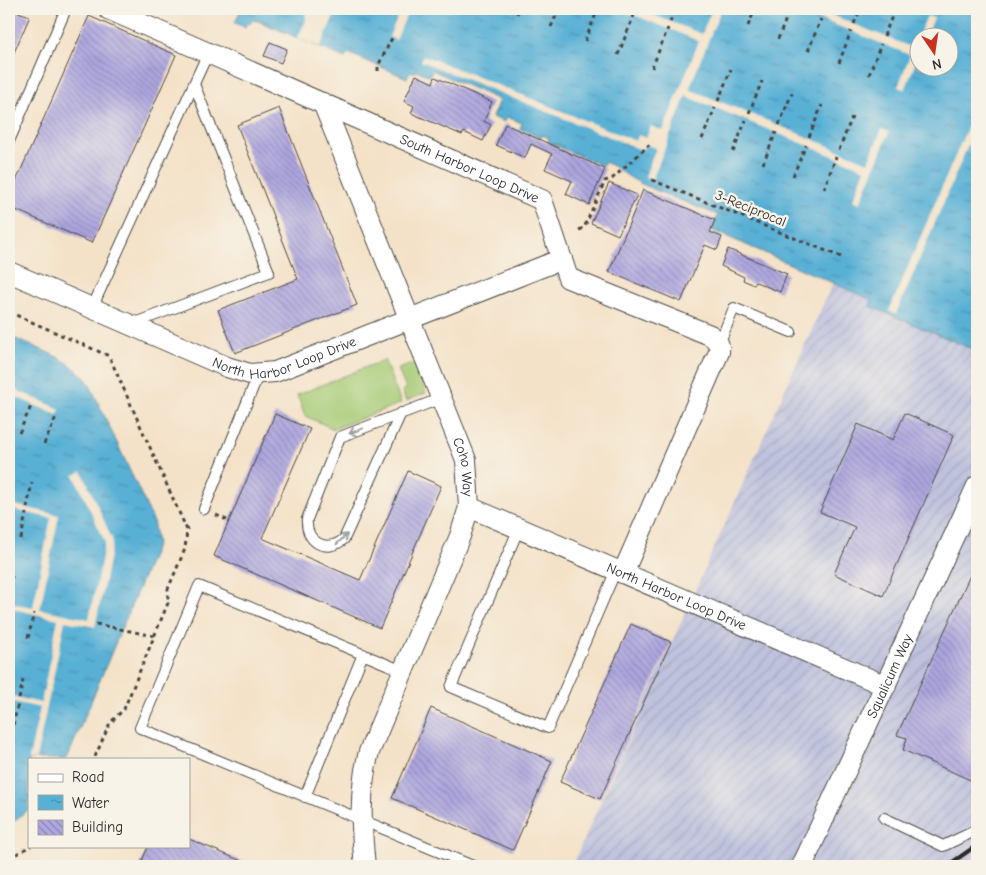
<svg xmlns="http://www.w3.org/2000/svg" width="986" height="875" font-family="'Comic Neue',sans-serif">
  <defs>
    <pattern id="industrial-furrows" width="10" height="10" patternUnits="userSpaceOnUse" patternTransform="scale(1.25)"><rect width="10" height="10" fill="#bfc2dd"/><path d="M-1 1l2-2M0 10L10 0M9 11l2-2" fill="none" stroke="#a4a7be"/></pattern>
    <pattern id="water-ripples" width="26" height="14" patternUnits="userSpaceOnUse" patternTransform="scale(1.25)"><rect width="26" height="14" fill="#58b0d5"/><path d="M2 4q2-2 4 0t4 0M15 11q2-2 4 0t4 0" fill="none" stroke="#498fad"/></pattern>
    <pattern id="building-back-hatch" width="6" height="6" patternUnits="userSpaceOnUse" patternTransform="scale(1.25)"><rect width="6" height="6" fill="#ada6df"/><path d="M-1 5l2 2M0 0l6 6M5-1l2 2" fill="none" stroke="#8d87b5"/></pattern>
  </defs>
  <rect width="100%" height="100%" fill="#f7f3e8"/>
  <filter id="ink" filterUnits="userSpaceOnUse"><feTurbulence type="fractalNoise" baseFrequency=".02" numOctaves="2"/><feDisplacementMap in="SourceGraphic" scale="10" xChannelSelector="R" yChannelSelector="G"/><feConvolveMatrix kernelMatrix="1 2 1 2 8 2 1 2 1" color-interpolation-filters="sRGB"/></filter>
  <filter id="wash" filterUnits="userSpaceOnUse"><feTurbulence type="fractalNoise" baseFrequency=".0096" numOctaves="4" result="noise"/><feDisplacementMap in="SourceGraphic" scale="20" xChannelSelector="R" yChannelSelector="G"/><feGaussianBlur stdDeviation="1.12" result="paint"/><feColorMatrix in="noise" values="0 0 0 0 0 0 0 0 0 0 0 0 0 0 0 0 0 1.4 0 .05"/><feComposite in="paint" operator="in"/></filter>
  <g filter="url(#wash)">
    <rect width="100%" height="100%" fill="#f4e2c8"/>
    <!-- industrial -->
    <path fill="url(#industrial-furrows)" d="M833 282 873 300 870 306 977 351V866H572Z"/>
    <!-- grass -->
    <g fill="#a6ca74" stroke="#687a50">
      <path d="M384 360 401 403 334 429 305 416 297 395Z"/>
      <path d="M414 363 426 393 406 401 402 391 406 389 398 369Z"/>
    </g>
    <!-- water -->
    <g fill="url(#water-ripples)" stroke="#426e80" fill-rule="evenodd">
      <path d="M241 9H977V351L870 306 872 300 712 230 718 215C693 205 667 196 642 184 628 178 619 168 605 162L603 166 548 142 549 138 542 135 541 138 520 129 522 123 507 117 505 122 492 117 499 100 432 70 429 76 419 71 409 73 407 78 348 53 345 58 258 21 253 20 244 27 235 23ZM918 38H948V68H918Z"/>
      <path d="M9 336C37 349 70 357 89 383L153 520 157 544 67 759H29V809L9 825Z"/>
    </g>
    <!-- pier -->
    <g fill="#f4e2c8">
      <path d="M305 9H337L320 47 297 38 306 21Z"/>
      <path d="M401 9H409L396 40 389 37Z"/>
      <path d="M619 9H638L702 34 712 9H721L689 89 868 162 882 129 889 132 860 203 853 200 865 169 686 96 652 180 645 177 656 148 645 144 642 150 421 61 423 55 636 141 638 135 646 138 651 126 663 131 699 41Z"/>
      <path d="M796 9H816L913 48 927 16 934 18 926 37 918 38V56L905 90 898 87 910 55Z"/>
      <path d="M977 105V124L896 314 889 311Z"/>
      <path d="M9 387 60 409 57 415 9 394Z"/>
      <path d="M82 471 113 541 95 627 65 621 36 759H29L40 708 9 701V696L41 703 58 619 9 608V603L33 607 51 518 9 509V504L59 515 40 609 89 619 105 542 74 475Z"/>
    </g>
    <g id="blocks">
      <!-- building -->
      <g fill="url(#building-back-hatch)">
        <path d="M9 9 30 16 9 64Z"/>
        <path d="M89 16 176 55 92 243 9 207V197Z"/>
        <path d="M270 42 287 49 281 63 264 56Z"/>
        <path d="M416 75 433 83 435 77 492 102 484 121 491 125 483 141 464 132 462 135 411 113 414 106 404 101Z"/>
        <path d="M279 108 357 305 235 353 218 310 298 279 237 125Z"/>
        <path d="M505 124 605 169 589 205 566 194 572 181 545 169 552 154 531 144 525 158 496 145Z"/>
        <path d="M609 183 637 195 618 235 591 223Z"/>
        <path d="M643 190 715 220 710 232 722 237 717 250 705 245 681 302 609 272Z"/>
        <path d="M728 249 787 274 780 292 756 282 754 285 743 280 744 277 721 266Z"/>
        <path d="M905 413 954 435 883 596 834 574 855 527 820 512 858 424 893 440Z"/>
        <path d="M275 414 310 429 262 538 360 580 408 471 441 486 380 628 214 556Z"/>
        <path d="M977 560V783L903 750 907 738 897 735Z"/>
        <path d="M631 624 671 642 600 799 560 782Z"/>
        <path d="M431 708 552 761 513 850 392 798Z"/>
        <path d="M189 839 244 862 242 866H140L148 846H189Z"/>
      </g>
    </g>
  </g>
  <g filter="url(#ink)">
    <use href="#blocks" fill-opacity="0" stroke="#494643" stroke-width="1"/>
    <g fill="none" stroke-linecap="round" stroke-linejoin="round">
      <defs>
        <g id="service">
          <path d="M9 141 66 9"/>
          <path d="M92 308 208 53"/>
          <path d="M132 324 269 272 194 84"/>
          <path d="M719 344 734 308 791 332"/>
          <path d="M401 413 344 539C326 554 305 542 307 519L340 437 442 398"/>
          <path d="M204 509 258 375"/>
          <path d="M519 528 451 687 548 728 616 570"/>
          <path d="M403 671 199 586 140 728 473 866"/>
          <path d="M305 797 363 654"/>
          <path d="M884 818 943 846 977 830"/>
        </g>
        <g id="minor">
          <path id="s1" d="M108 9 542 200 568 278 710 335C717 340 720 343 719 352L623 573"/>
          <path id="s2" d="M323 103 466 460 469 507 460 536 369 752C359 789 361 828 365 866"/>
          <path id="s3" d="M9 272 227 367 250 374 275 372 562 259"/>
          <path id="s4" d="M469 507 886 686"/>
          <path id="s5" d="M802 866 977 486"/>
        </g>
      </defs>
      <!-- service casing -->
      <use href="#service" stroke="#494643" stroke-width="12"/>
      <!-- minor casing -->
      <use href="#minor" stroke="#494643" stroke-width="22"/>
      <!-- path -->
      <g stroke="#494643" stroke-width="3" stroke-dasharray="4 4" stroke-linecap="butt">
        <path d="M824 12 825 9"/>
        <path d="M517 14 519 9"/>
        <path d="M670 22 676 9"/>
        <path d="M854 24 860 9"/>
        <path d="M748 26 755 9"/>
        <path d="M551 27 559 9"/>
        <path d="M884 36 895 9"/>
        <path d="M778 39 790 9"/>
        <path d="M585 41 598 9"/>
        <path d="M808 51 821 19"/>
        <path d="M618 55 634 15"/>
        <path d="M839 63 851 31"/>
        <path d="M652 68 668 28"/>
        <path d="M378 71V66L392 38"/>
        <path d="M869 75 881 44"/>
        <path d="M718 101 731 69"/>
        <path d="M749 113 762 81"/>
        <path d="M779 125 792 93"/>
        <path d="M809 137 822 105"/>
        <path d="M702 139 715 108"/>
        <path d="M839 150 852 117"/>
        <path d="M733 152 746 120"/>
        <path d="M763 164 776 132"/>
        <path d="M793 176 806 145"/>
        <path d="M652 180 841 257"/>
        <path d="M824 189 836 157"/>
        <path d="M579 230 584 228 605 181 613 178 649 145"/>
        <path d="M9 312 109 356 187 530 185 549 168 589V603L124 709 110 723 94 759"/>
        <path d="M19 433 32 404"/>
        <path d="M44 444 57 415"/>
        <path d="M27 508 32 482"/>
        <path d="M216 515 229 521"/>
        <path d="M21 539 26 513"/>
        <path d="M9 594 12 576"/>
        <path d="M96 624 154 636"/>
        <path d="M28 638 34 613"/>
        <path d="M19 699 24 676"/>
        <path d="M13 725 18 703"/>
        <path d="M9 858 31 846"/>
      </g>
      <!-- service -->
      <use href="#service" stroke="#fff" stroke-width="10"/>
      <!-- minor -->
      <use href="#minor" stroke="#fff" stroke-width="20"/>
      <!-- rail -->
      <path stroke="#2b2b2b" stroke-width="4" d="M947 866 977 845"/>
    </g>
    <!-- one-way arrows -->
    <defs><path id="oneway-shaft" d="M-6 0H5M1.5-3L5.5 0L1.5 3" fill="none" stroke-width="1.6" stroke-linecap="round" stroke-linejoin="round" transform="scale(1.25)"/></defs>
    <g stroke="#a0a0a0">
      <use href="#oneway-shaft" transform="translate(356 431) rotate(159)"/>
      <use href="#oneway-shaft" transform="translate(342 539) rotate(-44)"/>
    </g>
  </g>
  <g text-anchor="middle" stroke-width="5" stroke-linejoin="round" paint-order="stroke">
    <!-- street labels -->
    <g font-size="14" fill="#2b2b2b" stroke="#f7f3e8">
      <text dy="5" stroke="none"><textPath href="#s1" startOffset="395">South Harbor Loop Drive</textPath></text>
      <text transform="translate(751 208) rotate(22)" y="5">3-Reciprocal</text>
      <text dy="5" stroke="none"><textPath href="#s3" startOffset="298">North Harbor Loop Drive</textPath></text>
      <text dy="5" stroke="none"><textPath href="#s2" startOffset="391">Coho Way</textPath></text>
      <text dy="5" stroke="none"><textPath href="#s4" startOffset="226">North Harbor Loop Drive</textPath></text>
      <text dy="5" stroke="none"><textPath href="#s5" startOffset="209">Squalicum Way</textPath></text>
    </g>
  </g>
  <!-- margin -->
  <rect width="986" height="875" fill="none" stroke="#f7f3e8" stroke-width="30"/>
  <!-- legend -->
  <rect x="28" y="758" width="162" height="90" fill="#f7f3e8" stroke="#a5a39c"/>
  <rect x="38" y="774" width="25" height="8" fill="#ffffff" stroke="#a5a39c"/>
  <text x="72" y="782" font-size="15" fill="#2b2b2b">Road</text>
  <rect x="38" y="795" width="25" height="15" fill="url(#water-ripples)" stroke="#a5a39c"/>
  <text x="72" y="808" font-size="15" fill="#2b2b2b">Water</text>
  <rect x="38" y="820" width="25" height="15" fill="url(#building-back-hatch)" stroke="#a5a39c"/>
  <text x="72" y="832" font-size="15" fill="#2b2b2b">Building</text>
  <!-- north arrow -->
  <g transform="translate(934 52) rotate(167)"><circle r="24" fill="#f7f3e8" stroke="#a5a39c"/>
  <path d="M0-4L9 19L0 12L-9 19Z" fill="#c8321e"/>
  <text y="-8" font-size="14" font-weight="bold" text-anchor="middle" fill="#2b2b2b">N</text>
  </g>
</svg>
